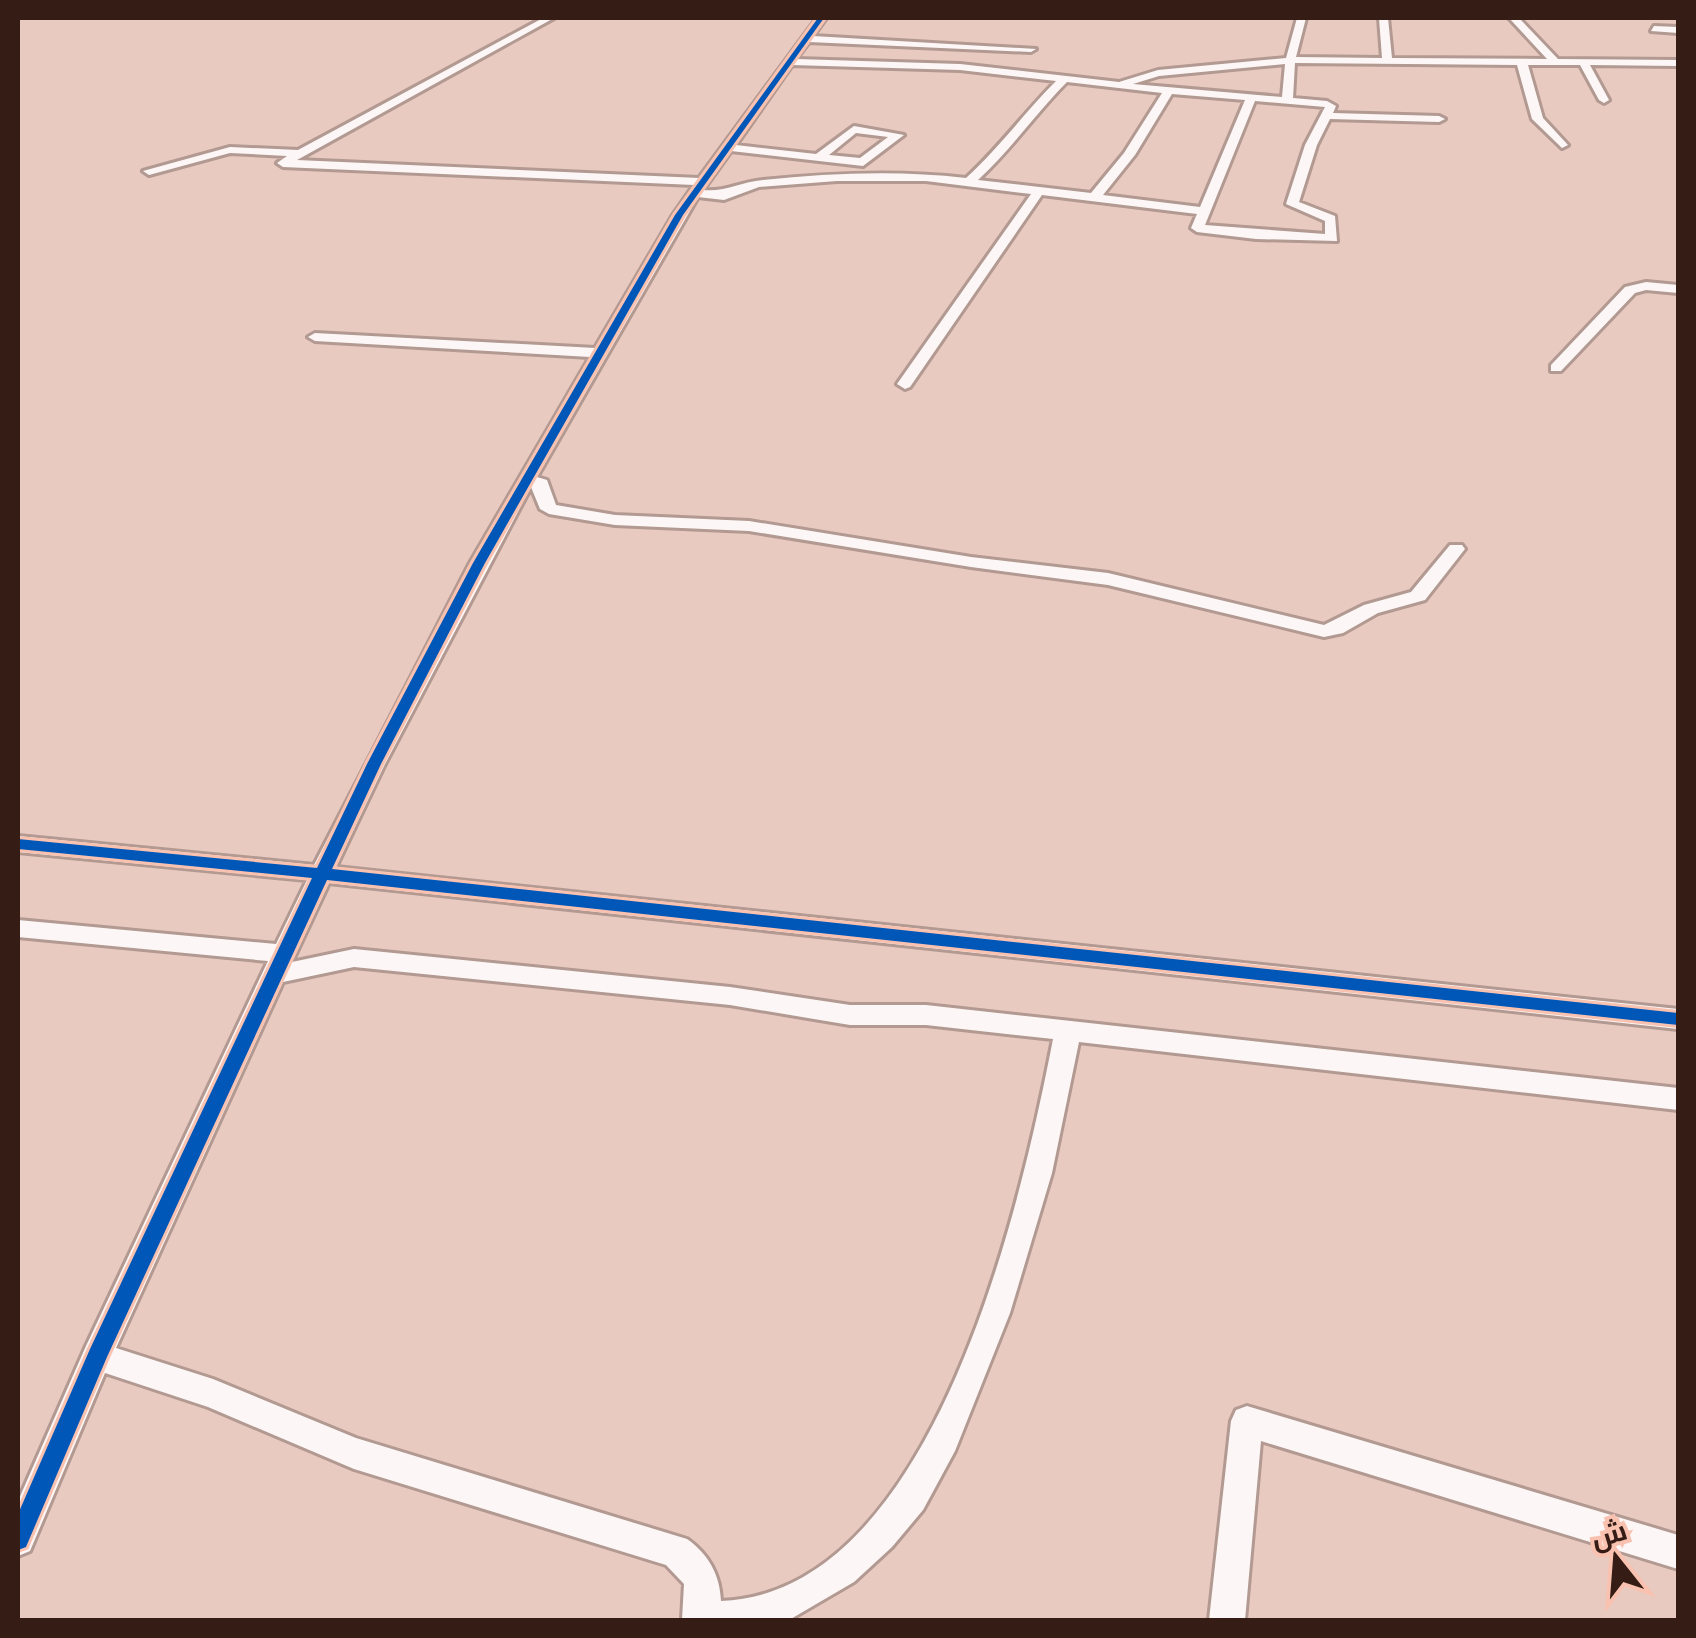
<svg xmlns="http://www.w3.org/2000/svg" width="1696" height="1638" font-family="Commissioner,Cairo,sans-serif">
  <rect width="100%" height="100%" fill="#e8cac1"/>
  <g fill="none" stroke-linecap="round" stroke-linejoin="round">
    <defs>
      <g id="minor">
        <path d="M543 18H554L297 160 699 178 817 18H826L813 36 1036 49 1031 52 809 42 796 59 960 64 1119 82 1158 70 1286 58 1297 18H1306L1296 57 1382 58 1379 18H1388L1392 58 1547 59 1509 18H1519L1558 59 1678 60V66L1590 65 1609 100 1604 103 1599 100 1580 65H1528L1543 118 1568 145 1562 148 1532 119 1517 65 1295 63 1293 98 1327 101 1336 106 1333 113 1439 116 1445 119 1439 122 1330 119 1317 145 1299 202 1335 216 1337 241 1256 239 1197 232 1191 228 1197 214 1042 195 910 387 905 389 897 384 1031 194 926 181H837L759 187 724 200 698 197 537 477 547 480 556 505 615 515 749 521 971 557 1108 573 1324 625 1364 605 1411 592 1450 545H1462L1465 549 1425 600 1378 613 1343 633 1324 637 1108 585 971 567 749 531 615 525 549 514 540 509 531 487 385 764 336 867 1678 1009V1029L329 883 292 962 354 949 730 987 850 1005H926L1678 1088V1110L1079 1042 1052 1173 1010 1313 955 1451 923 1510 892 1547 854 1582 789 1620H682L684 1584 666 1565 354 1469 208 1407 105 1373 30 1551 18 1556V1501L86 1346 268 961 18 937V920L276 944 307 880 18 852V836L314 865 470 563 590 357 315 341 308 337 315 333 595 348 673 215 694 185 283 167 277 163 287 156 230 153 149 175 143 171 230 147 298 150ZM1285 64 1282 97 1133 84 1159 76ZM792 65 960 70 1056 81C1024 113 999 148 966 178 898 170 831 173 763 180 741 182 726 192 703 190L731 151 863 166 904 135 854 126 816 154 736 145ZM1067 82 1162 93 1124 153 1091 193 978 180C1011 150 1035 114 1067 82ZM1172 94 1245 100 1200 207 1103 195 1135 155ZM1255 101 1325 107 1305 145 1286 204 1325 221V234L1205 225ZM856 133 888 137 860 158 829 155ZM354 967 730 1005 850 1025H926L1053 1039C1021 1205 934 1593 721 1601 720 1574 708 1554 687 1539L356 1438 213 1379 116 1348 283 982Z"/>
        <path d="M1654 26 1678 27V33L1651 31Z"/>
        <path d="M1646 282 1678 285V293L1646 290 1635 293 1561 371H1551V365L1625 287Z"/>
        <path d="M1247 1406 1678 1535V1569L1261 1441 1245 1620H1209L1231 1421 1236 1410Z"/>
      </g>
    </defs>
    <!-- minor casing -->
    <use href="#minor" stroke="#b29991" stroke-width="6"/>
    <!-- minor -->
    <use href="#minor" fill="#fcf7f6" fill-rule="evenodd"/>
    <defs>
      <path id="cycleway" d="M818 18H824L683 215 485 563 381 764 332 869 1678 1013V1025L327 880 107 1357 26 1547 18 1550V1514L90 1349 312 878 18 849V839L317 868 367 764 473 563 675 215Z"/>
    </defs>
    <!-- cycleway casing -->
    <use href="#cycleway" stroke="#f9c2b0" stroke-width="6"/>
    <!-- cycleway -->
    <use href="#cycleway" fill="#0057b8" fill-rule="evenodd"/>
  </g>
  <!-- border -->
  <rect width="1696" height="1638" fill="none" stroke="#351c14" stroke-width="40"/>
  <!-- north arrow -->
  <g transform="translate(1616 1558) rotate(343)" stroke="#f9c2b0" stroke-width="8" paint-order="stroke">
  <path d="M0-8L18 38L0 25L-18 38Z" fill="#351c14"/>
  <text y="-15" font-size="28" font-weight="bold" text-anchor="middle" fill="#351c14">ش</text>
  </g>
</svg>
